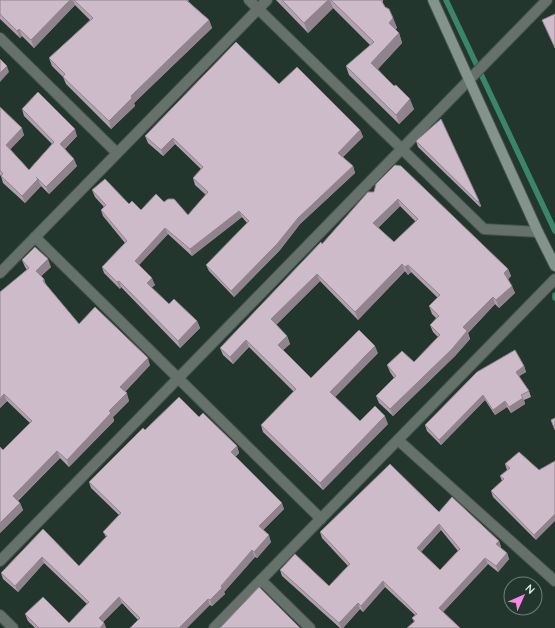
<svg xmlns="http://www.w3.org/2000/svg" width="555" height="628" font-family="Quicksand,sans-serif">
  <rect width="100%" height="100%" fill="#22362e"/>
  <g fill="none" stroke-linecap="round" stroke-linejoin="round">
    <!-- stream -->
    <g stroke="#3b866b" stroke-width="5.5">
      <path d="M446 0 555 231"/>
      <path d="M555 295V298"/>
    </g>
    <defs>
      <g id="minor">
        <path d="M249 0 484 229 538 232"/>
        <path d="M0 38 117 153"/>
        <path d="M35 237 321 519"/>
        <path d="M0 273 267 0"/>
        <path d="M398 440 555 581"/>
        <path d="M0 561 547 0"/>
        <path d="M261 580 310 628"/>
        <path d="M0 615 13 628"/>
        <path d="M214 628 555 279"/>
      </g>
      <path id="secondary" d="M433 0 538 232 555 266"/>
    </defs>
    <!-- minor casing -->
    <use href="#minor" stroke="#41534c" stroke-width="12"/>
    <!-- secondary casing -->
    <use href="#secondary" stroke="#41534c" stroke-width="12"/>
    <!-- minor -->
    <use href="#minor" stroke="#67716c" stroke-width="10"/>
    <!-- secondary -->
    <use href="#secondary" stroke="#84948d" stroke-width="10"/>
  </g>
  <!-- wall -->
  <g fill="#b1a1ae" fill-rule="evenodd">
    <path d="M0 0H189L188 1 209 20 212 28 134 103 135 106 111 129 66 84 63 77 52 66 49 58 90 20 75 5 34 48 22 36 20 38 0 19Z"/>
    <path d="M276 0H383V3L385 7 393 18 397 28 395 30 399 33 402 43 378 69 414 109 399 124 349 75 346 66 370 45 333 8 308 33Z"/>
    <path d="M279 84 360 130 363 137 343 157 353 166 355 173 300 224 280 250 234 297 209 271 206 265 247 223 242 217 192 256 168 234 139 265 155 285 151 288 169 304 197 321 200 328 180 348 121 287 120 289 104 273 102 267 125 243 103 216 101 210 104 207 95 197 92 190 129 204 141 210 164 202 188 215 206 195 195 185 193 178 201 169 175 144 163 156 148 143 145 136Z"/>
    <path d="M0 107 24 135 10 149 29 170 52 144 24 116 22 109 77 136 65 149 77 166 49 194 41 186 25 203 3 183 1 176 0 175Z"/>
    <path d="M416 141 479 201 481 206 480 207 418 147Z"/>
    <path d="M376 184 508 269 511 276 508 279 515 293 499 308 495 304 468 333 470 339 455 356 393 416 379 403 376 396 394 378 390 372 387 365 414 362 438 337 433 332 430 325 436 318 432 314 429 306 438 298 411 272 408 275 405 271 358 320 320 281 276 325 287 336 290 344 283 350 311 378 378 353 335 397 360 421 388 424 323 490 263 432 261 425 294 392 249 347 233 364 223 355 220 348 374 192ZM400 206 416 222 394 242 378 228Z"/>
    <path d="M22 260 51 267 41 276 44 279 46 285 79 324 150 365 125 392 129 401 113 417 114 421 69 467 60 458 18 501 20 503 23 510 0 533V447L3 450 30 423 7 401 0 408 27 270 25 267Z"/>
    <path d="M524 366 526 372 519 376 529 391 531 397 524 400 525 404 511 413 507 407 495 415 485 400 441 445 427 431 425 425Z"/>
    <path d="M199 417 237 446 239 453 235 457 284 509 263 530 271 542 257 558 255 557 224 592 225 594 212 606 210 605 138 620 122 603 103 622 104 623 106 628H35L28 621 25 614 69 623 87 604 44 563 18 592 3 579 1 573 43 529 79 566 106 537 103 532 119 515 91 488 89 482 145 430Z"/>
    <path d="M519 452 536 540 493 497 491 491 502 481 500 476 507 470 505 464Z"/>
    <path d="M439 512 499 541 501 547V548L507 553 509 559 498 572 488 564 443 612 414 622 412 618 415 615 385 587 363 612 360 609 343 628H340L282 576 280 570 329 586 348 566 322 538 320 532ZM441 530 458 551 440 570 421 552Z"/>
  </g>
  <!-- shaded-wall -->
  <g fill="#90838d">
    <path d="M70 0H73L75 5 34 48 31 40Z"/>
    <path d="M328 0H330L333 8 308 33 304 23Z"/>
    <path d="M393 18 397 28 392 33 389 23Z"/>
    <path d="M209 20 212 28 134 103 135 106 111 129 109 121 131 96Z"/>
    <path d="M19 29 22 36 20 38 17 31Z"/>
    <path d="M399 33 402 43 375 72 371 63Z"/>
    <path d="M7 66 9 72 0 82V73Z"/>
    <path d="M410 99 414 109 399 124 396 115Z"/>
    <path d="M22 128 24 135 8 152 6 145Z"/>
    <path d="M75 129 77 136 62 151 60 144Z"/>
    <path d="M360 130 363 137 340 159 338 153Z"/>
    <path d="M173 138 175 144 163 156 161 150Z"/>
    <path d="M74 159 77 166 49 194 46 187Z"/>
    <path d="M353 166 355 173 300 224 280 250 234 297 231 291 298 218Z"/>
    <path d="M38 179 41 186 25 203 22 196Z"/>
    <path d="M398 199 400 206 376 230 373 223Z"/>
    <path d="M479 201 481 206 480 207 478 202Z"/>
    <path d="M239 211 242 217 192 256 190 249Z"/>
    <path d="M165 228 168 234 137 267 135 261Z"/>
    <path d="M48 259 51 267 39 278 36 271Z"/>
    <path d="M402 264 405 271 358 320 355 312Z"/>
    <path d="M408 265 411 272 408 275 405 267Z"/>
    <path d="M508 269 511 276 507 280 504 273Z"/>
    <path d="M317 274 320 281 274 327 271 319Z"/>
    <path d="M152 278 155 285 149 289 147 283Z"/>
    <path d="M119 281 121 287 120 289 117 282Z"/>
    <path d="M512 286 515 293 499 308 496 300Z"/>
    <path d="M493 297 495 304 468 333 470 339 455 356 393 416 390 409 463 327Z"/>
    <path d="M197 321 200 328 180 348 178 341Z"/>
    <path d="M287 336 290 344 281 352 278 345Z"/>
    <path d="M246 340 249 347 233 364 230 357Z"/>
    <path d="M375 346 378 353 333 399 330 392Z"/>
    <path d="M148 358 150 365 123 394 120 387Z"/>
    <path d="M524 366 526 372 518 377 516 372Z"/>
    <path d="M127 393 129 401 113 417 114 421 69 467 67 460 109 411Z"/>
    <path d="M4 394 7 401 0 408V399Z"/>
    <path d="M483 395 485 400 441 445 439 440Z"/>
    <path d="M523 398 525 404 511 413 509 407Z"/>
    <path d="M505 401 507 407 495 415 493 410Z"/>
    <path d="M385 416 388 424 323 490 320 483Z"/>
    <path d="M237 446 239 453 233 459 231 452Z"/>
    <path d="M57 451 60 458 15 503 13 496Z"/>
    <path d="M20 503 23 510 0 533V523Z"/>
    <path d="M282 503 284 509 261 532 259 526Z"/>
    <path d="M555 514V521L536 540 534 535Z"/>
    <path d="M439 524 441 530 419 554 417 548Z"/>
    <path d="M269 535 271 542 257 558 254 552Z"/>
    <path d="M499 541 501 547 498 550 496 544Z"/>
    <path d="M252 550 255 557 224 592 225 594 212 606 210 600Z"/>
    <path d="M507 553 509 559 498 572 496 566Z"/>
    <path d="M42 557 44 563 18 592 15 586Z"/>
    <path d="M485 558 488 564 441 614 439 608Z"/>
    <path d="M383 581 385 587 363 612 361 606Z"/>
    <path d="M119 597 122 603 101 624 99 618Z"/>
    <path d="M208 599 210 605 187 628H179Z"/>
    <path d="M358 603 360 609 343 628H341L339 623Z"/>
    <path d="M104 623 106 628H100Z"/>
  </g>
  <!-- building -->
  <g fill="#cebbca" stroke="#90838d" fill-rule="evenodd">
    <path d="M0 0H70L31 40 19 29 17 31 0 14Z"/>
    <path d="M74 0H186L209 20 131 96 132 98 109 121 63 77 65 74 49 58 93 18Z"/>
    <path d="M282 0H328L304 23Z"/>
    <path d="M331 0H381L385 7 389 9 393 18 389 23 399 33 371 63 394 86 396 85 410 99 396 115 346 66 374 42Z"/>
    <path d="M555 14V48L542 20Z"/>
    <path d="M236 42 279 84 297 67 360 130 338 153 353 166 298 218 277 244 231 291 206 265 249 221 239 211 190 249 165 228 135 261 152 278 147 283 169 304 174 299 197 321 178 341 119 281 117 282 102 267 127 241 101 210 106 205 92 190 105 179 129 204 132 201 141 210 156 194 164 202 168 199H174L188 215 208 192 193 178 203 167 173 138 161 150 145 136Z"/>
    <path d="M0 59 7 66 0 73Z"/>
    <path d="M38 92 75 129 60 144 74 159 46 187 36 177 38 179 22 196 1 176 3 174 0 170V107L22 128 6 145 29 170 54 142 22 109Z"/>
    <path d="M441 119 479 201 478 202 416 141Z"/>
    <path d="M395 165 401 166 508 269 504 273 512 286 496 300 493 297 463 327 467 331 452 349 390 409 376 396 396 376 387 365 402 351 414 362 440 335 430 325 439 316 429 306 440 295 408 265 405 267 402 264 355 312 317 274 271 319 287 336 278 345 311 378 359 330 375 346 330 392 360 421 375 406 385 416 320 483 261 425 296 389 246 340 230 357 220 348 321 242 322 244 368 192H374L376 184ZM398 199 418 219 394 242 373 223Z"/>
    <path d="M35 247 48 259 36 271 44 279 43 281 79 324 95 307 148 358 120 387 127 393 109 411 111 413 67 460 57 451 13 496 20 503 0 523V447L3 450 32 421 4 394 0 399V292L29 268 22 260Z"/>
    <path d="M515 350 524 366 516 372 529 391 521 395 523 398 509 407 505 401 493 410 483 395 439 440 425 425 477 372Z"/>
    <path d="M179 397 199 417 203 413 237 446 231 452 282 503 259 526 269 535 254 552 252 550 221 586 222 588 210 600 208 599 179 628H130L140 618 119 597 99 618 104 623 100 628H39L25 614 43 597 69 623 89 602 42 557 15 586 1 573 43 529 79 566 107 536 103 532 121 513 89 482 143 428 145 430Z"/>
    <path d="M555 418V430L551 420Z"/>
    <path d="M519 452 539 470 555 461V514L534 535 491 491 504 479 500 476 510 468 505 464Z"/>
    <path d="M390 464 439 512 452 497 499 541 496 544 507 553 496 566 485 558 439 608 460 628H407L415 621 412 618 417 614 383 581 361 606 358 603 339 623 280 570 295 554 329 586 350 564 320 532ZM439 524 460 549 440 570 417 548Z"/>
    <path d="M259 587 300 628H220Z"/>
  </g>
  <!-- north arrow -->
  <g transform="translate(523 596) rotate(45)"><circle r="19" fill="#22362e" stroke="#6e8078"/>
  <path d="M0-3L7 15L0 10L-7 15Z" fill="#f987e9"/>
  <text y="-6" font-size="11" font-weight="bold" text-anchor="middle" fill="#e1eee8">N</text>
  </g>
</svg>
